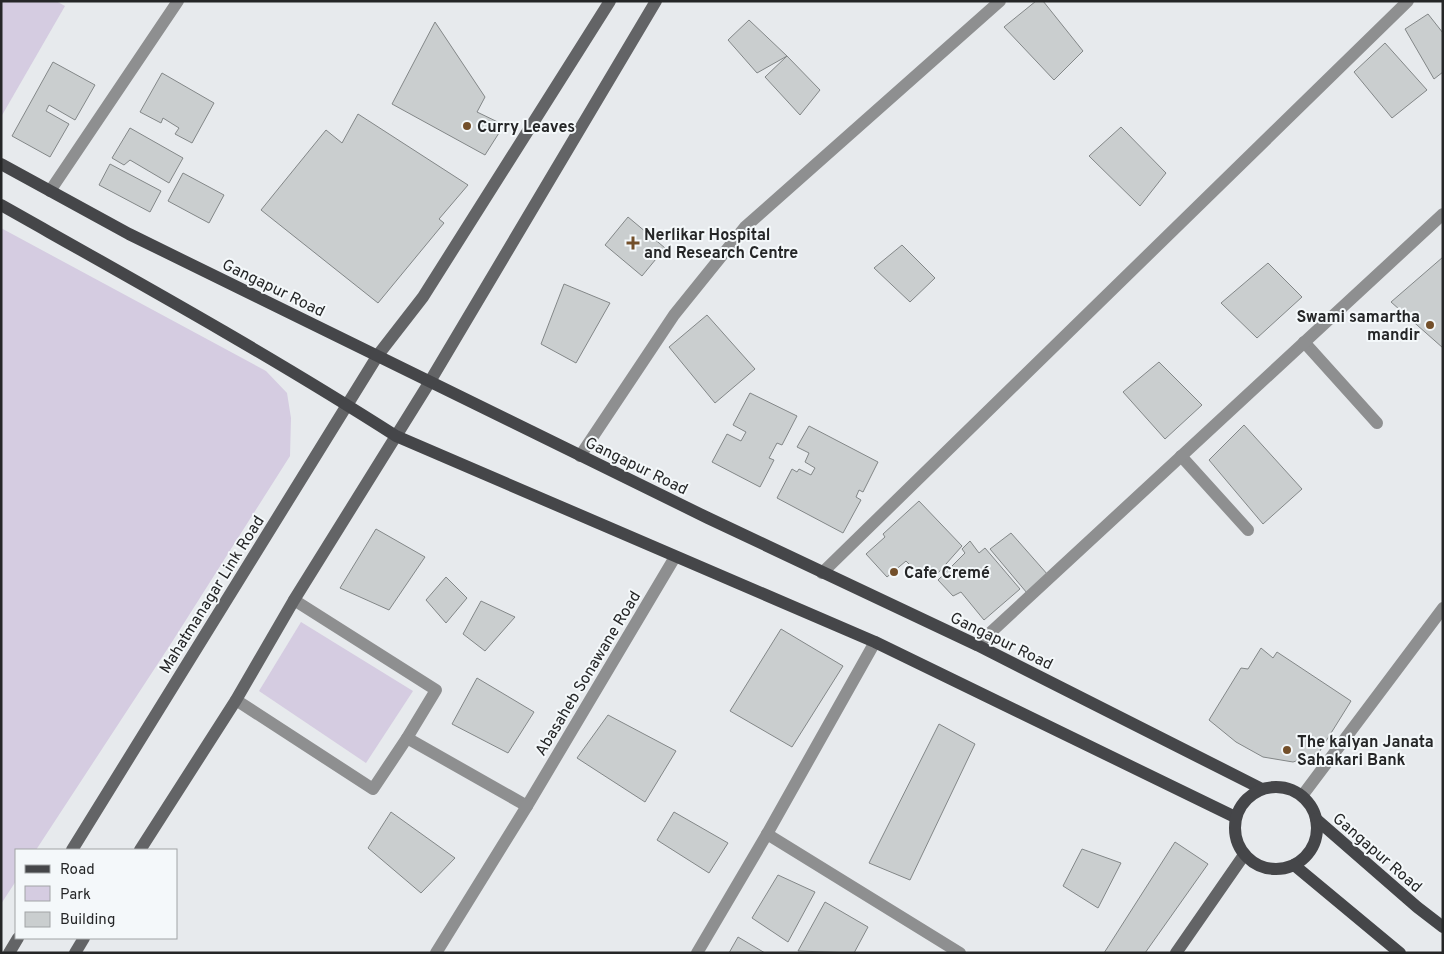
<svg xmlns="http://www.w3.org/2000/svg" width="1444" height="954" font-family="Overpass,sans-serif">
  <rect width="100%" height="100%" fill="#e7eaed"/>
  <!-- green -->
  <g fill="#d5cce1">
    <path d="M1 1H56L65 6 1 117Z"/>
    <path d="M1 228 266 371 287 393 291 418 290 456 172 642 36 850H16V881L1 904Z"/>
    <path d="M301 622 413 691 366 763 259 691Z"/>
  </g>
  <!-- building -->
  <g fill="#cacecf" stroke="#838788">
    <path d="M1036 1H1043L1083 51 1054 80 1004 27Z"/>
    <path d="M1428 14 1443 33V72L1434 79 1405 29Z"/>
    <path d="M749 20 787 56 757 73 728 40Z"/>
    <path d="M435 22 485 97 477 112 504 125 485 155 392 104Z"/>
    <path d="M1385 43 1427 90 1392 118 1354 72Z"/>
    <path d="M787 56 820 90 800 115 765 77Z"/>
    <path d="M53 62 95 85 75 120 49 105 46 111 69 124 50 157 12 136Z"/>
    <path d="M162 73 214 103 192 143 175 134 179 128 163 118 161 123 140 112Z"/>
    <path d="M358 114 468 185 439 219 444 223 378 303 261 210 326 130 342 143Z"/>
    <path d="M1121 127 1166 173 1140 206 1089 156Z"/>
    <path d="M130 128 183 158 169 183 130 160 124 165 112 158Z"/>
    <path d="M110 164 161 191 150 212 99 185Z"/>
    <path d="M183 173 224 195 209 223 168 201Z"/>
    <path d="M628 217 665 248 642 276 605 245Z"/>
    <path d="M902 245 935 278 910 302 874 268Z"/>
    <path d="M1443 257V348L1391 302Z"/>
    <path d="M1268 263 1302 297 1257 338 1221 303Z"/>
    <path d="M564 284 610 303 576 363 541 344Z"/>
    <path d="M707 315 755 369 715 403 669 347Z"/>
    <path d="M1159 362 1202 405 1165 439 1123 392Z"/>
    <path d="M750 393 797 416 782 445 777 443 769 458 774 460 760 487 712 462 727 434 741 441 746 432 733 425Z"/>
    <path d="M1244 425 1302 489 1263 524 1209 460Z"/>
    <path d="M809 426 878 462 863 492 859 490 856 497 861 500 843 533 777 498 792 469 797 472 799 469 811 475 815 468 805 462 809 453 797 447Z"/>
    <path d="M919 501 962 546 938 573 932 567 922 577 906 561 887 577 866 554 885 537 883 534Z"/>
    <path d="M376 529 425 557 389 610 340 588Z"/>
    <path d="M1011 533 1048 575 1027 593 990 549Z"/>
    <path d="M970 541 979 553 985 548 1020 589 984 620 961 592 953 596 938 580 965 553 962 549Z"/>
    <path d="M446 577 467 598 446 623 426 600Z"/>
    <path d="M481 601 515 617 485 651 463 634Z"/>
    <path d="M781 629 843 666 792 747 730 711Z"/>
    <path d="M1261 648 1273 658 1277 652 1351 701 1318 754 1293 762 1263 757 1236 742 1209 720 1241 668 1248 669Z"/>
    <path d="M477 678 534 712 508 753 452 724Z"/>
    <path d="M608 715 676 751 645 802 577 758Z"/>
    <path d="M939 724 975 744 910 880 869 863Z"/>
    <path d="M391 812 455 858 421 893 368 848Z"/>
    <path d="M674 812 728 843 709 873 657 840Z"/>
    <path d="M1175 842 1208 864 1145 953H1104Z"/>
    <path d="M1082 849 1121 863 1098 908 1063 886Z"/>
    <path d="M778 875 815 892 788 942 752 918Z"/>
    <path d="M825 902 868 927 854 953 798 951Z"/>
    <path d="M738 937 765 953H729Z"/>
  </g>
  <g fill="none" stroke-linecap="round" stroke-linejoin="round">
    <!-- street -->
    <g stroke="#8e8f90" stroke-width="12">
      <path d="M50 191 178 1"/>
      <path d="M1304 342 1377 423"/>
      <path d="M580 456 674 315 745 227 1000 1"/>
      <path d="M1181 456 1248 530"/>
      <path d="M822 573 1408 1"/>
      <path d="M294 600 436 690 407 738"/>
      <path d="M977 645 1443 214"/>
      <path d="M236 700 373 789 407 738 527 806"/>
      <path d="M1302 796 1443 608"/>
      <path d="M767 834 960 953"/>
      <path d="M436 953 527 806 675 557"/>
      <path d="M697 953 767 834 875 642"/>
    </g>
    <!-- secondary -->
    <g stroke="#636466" stroke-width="12">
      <path d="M72 850 378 355 423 297 610 1"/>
      <path d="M140 850 236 700 294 600 429 383 656 1"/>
      <path d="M9 953 18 938"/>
      <path d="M75 953 84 938"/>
      <path d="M1176 953 1244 855"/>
    </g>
    <!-- primary -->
    <g stroke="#454649" stroke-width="12">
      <path d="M1 164 129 234 708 518 977 645 1262 789"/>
      <path d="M1 205C134 280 268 354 396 436L875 642 1235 817"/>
      <circle cx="1276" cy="828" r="41"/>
      <path d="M1316 819 1417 907 1443 927"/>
      <path d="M1294 865 1400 953"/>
    </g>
  </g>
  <!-- markers -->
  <g fill="#734f2a" stroke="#f4f8fa" stroke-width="2">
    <circle cx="467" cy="126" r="5"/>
    <path d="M630.5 235.5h5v5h5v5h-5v5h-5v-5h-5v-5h5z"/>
    <circle cx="1430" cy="325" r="5"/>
    <circle cx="894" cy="572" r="5"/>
    <circle cx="1287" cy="750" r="5"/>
  </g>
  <g text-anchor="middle" stroke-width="4" stroke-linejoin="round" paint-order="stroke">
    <!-- poi labels -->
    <g font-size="16" font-weight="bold" fill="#252627" stroke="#f4f8fa" text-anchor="start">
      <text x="477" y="132">Curry Leaves</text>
      <text x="644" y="240">Nerlikar Hospital<tspan x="644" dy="18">and Research Centre</tspan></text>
      <text x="1420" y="322" text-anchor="end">Swami samartha<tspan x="1420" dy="18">mandir</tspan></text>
      <text x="904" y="578">Cafe Cremé</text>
      <text x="1297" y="747">The kalyan Janata<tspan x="1297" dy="18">Sahakari Bank</tspan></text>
    </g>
    <!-- street labels -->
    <g font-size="16" fill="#252627" stroke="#f4f8fa">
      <text transform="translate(274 287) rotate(26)" y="6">Gangapur Road</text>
      <text transform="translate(637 465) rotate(26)" y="6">Gangapur Road</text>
      <text transform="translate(211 594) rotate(-58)" y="6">Mahatmanagar Link Road</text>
      <text transform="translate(1002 640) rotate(26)" y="6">Gangapur Road</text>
      <text transform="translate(587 673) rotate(-59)" y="6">Abasaheb Sonawane Road</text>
      <text transform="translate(1378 852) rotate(41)" y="6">Gangapur Road</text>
    </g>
  </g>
  <!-- border -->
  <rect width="1444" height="954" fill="none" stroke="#252627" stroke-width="5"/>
  <!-- legend -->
  <rect x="15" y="849" width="162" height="90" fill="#f4f8fa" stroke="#a1a4a6"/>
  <rect x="25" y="865" width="25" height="8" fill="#454649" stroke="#a1a4a6"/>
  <text x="60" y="874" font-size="15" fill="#252627">Road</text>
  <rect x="25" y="886" width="25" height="15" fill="#d5cce1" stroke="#a1a4a6"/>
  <text x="60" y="899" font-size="15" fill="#252627">Park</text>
  <rect x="25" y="912" width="25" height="15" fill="#cacecf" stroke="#a1a4a6"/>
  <text x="60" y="924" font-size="15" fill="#252627">Building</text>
</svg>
